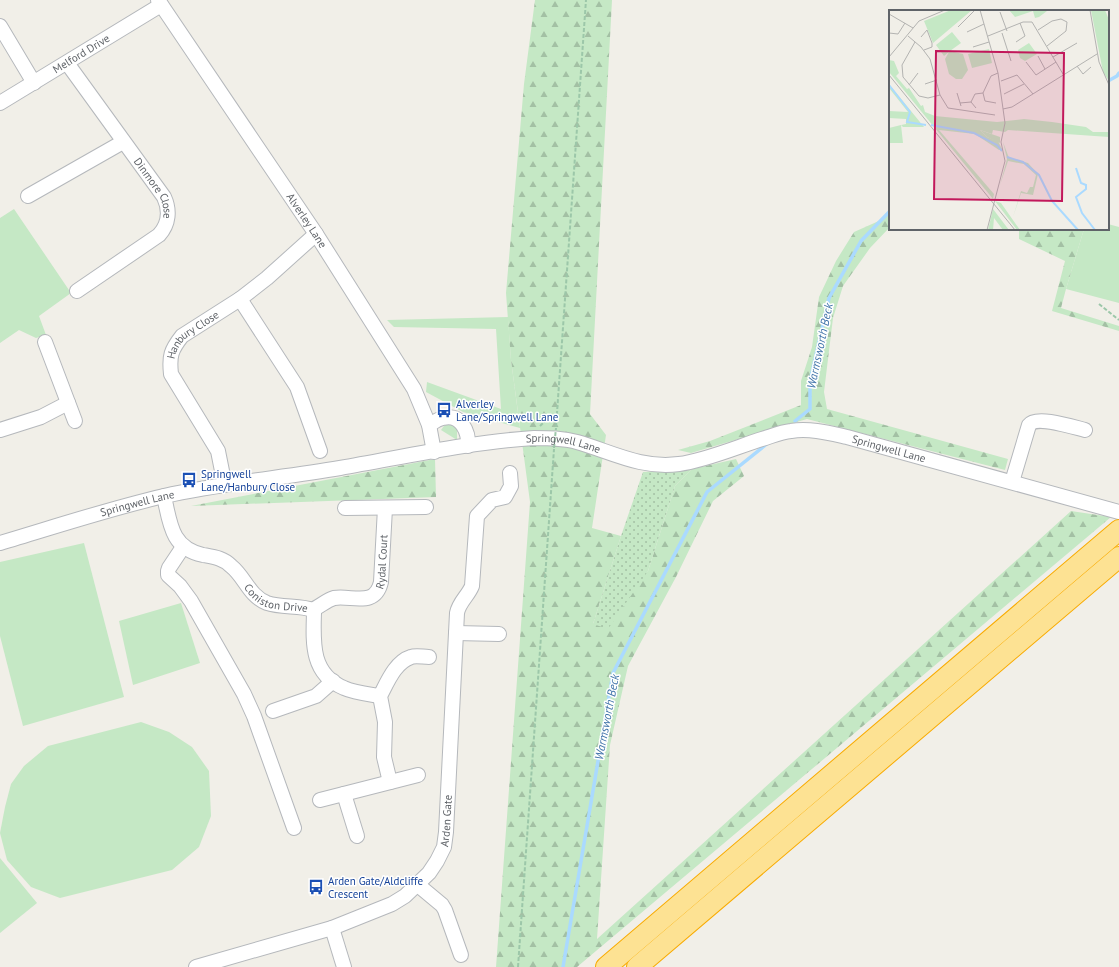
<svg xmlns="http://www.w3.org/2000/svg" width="1119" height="967" font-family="'PT Sans',sans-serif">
  <defs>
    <pattern id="forest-firs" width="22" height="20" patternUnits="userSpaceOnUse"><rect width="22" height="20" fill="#c5e8c5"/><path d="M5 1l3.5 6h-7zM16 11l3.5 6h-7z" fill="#a3c0a4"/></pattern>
    <pattern id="garden-dots" width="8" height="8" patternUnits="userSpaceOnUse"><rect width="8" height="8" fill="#c5e8c5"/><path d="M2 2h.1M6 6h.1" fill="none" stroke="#a3c0a4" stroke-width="1.8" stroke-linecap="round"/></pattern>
  </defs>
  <rect width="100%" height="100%" fill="#f1efe8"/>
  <!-- grass -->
  <g fill="#c5e8c5">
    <path d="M14 209 71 293 39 316 46 335 36 338 19 330 0 343V218Z"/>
    <path d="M1108 224 1119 227V303L1066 289 1084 229H1108Z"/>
    <path d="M508 317 511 360 520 428 463 412 426 392 427 382 501 409 496 329 394 327 387 320Z"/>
    <path d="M449 424 454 425 457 429V440L441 430 444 426Z"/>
    <path d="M84 543 124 697 23 726 0 636V562Z"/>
    <path d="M181 603 200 663 133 685 119 621Z"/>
    <path d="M141 722 169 732 192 747 209 771 211 816 199 847 172 870 60 898 31 887 7 860 0 833 5 807 11 784 24 766 48 746Z"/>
    <path d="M0 858 37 903 0 933Z"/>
  </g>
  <!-- forest -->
  <g fill="url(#forest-firs)">
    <path d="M535 0H612L590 414 606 435 592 528 621 536 593 624 648 571 675 486 692 469 736 459 744 476 713 501 676 577 628 666 610 745 597 939 1071 511 1111 517 577 967H496L530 502 511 360 506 293 524 84Z"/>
    <path d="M890 211V227L870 248 843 286 833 318 824 392 827 409 1008 459 1005 470 807 419 691 453 678 450 710 441 801 405V381L812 347 819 297 836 261 854 232 881 220Z"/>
    <path d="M1019 229H1084L1066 289 1061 308 1119 326V331L1052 311 1065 261 1019 239Z"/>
    <path d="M435 459 436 497 191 506Z"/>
  </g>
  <!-- garden -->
  <path fill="url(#garden-dots)" d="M692 469 675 486 648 571 608 629 593 624 621 536 643 472Z"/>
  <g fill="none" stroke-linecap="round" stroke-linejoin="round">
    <!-- stream -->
    <g stroke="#aadaff" stroke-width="3.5">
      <path d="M1108 81 1117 76 1119 73"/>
      <path d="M795 421 810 409V381L829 298 861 241 890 211"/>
      <path d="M563 967 613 673 707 492 768 443"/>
    </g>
    <defs>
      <g id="minor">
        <path id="s1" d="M158 0 316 234 414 389 429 425 434 452"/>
        <path d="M0 26 34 83"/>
        <path id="s2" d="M67 63 164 197C170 210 169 224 159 235L77 291"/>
        <path id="s3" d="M0 103 161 5"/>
        <path d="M28 196 123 142"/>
        <path d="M240 299 297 387 320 451"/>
        <path d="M45 342 75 421"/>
        <path d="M429 425C434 422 438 419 443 418 461 413 469 432 468 446"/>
        <path d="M0 430 41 417 68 403"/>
        <path id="s4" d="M222 471 218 451 171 374C169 356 171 350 182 336L240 299 267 278 316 234"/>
        <path d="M1012 482 1029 425C1036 415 1073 427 1085 430"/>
        <path id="s5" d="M164 496C170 523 171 548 203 555 214 557 223 558 231 566 245 577 249 596 267 603 281 608 302 605 312 610L314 613C313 643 311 674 344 688 355 693 368 694 380 696"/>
        <path d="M345 508 426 507"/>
        <path id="s6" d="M0 543C54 527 108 509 164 496 222 483 282 478 340 468 404 457 469 442 534 438 549 438 563 438 577 442 612 452 641 469 679 464 704 461 737 447 762 439 772 436 781 432 791 431 810 428 829 433 847 437L1119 512"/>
        <path d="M183 547 169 568 168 571V575L180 586 191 601 244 694 254 716 294 828"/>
        <path id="s7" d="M312 610C319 607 327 600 334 598 352 595 375 608 381 582L385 508"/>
        <path d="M456 633 499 634"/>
        <path d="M273 711 316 696 333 681"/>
        <path d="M390 782 384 757 385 722 380 696C387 683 395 662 411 657 416 655 423 657 429 657"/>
        <path d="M344 794 357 836"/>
        <path d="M320 800 418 775"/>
        <path d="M418 885 442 905 445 910 461 955"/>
        <path d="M332 928 344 967"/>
        <path id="s8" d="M196 967 332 928 392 904 405 896 429 873 437 861 444 847 446 832 457 613C459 602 468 596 472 586L477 516 492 500 505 497 511 486 510 473"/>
      </g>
      <g id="highway">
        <path d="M606 967 1119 530"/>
        <path d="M637 967 1119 557"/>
      </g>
    </defs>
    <!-- minor casing -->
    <use href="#minor" stroke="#b5b8bc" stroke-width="16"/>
    <!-- highway casing -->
    <use href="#highway" stroke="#f9ab00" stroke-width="22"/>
    <!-- path -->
    <g stroke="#9cc7a9" stroke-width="2" stroke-dasharray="4 2" stroke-linecap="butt">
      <path d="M1099 304 1119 320"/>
      <path d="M540 426 545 421 556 419"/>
      <path d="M556 427 586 0"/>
      <path d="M518 967 554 449"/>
    </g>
    <!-- minor -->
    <use href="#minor" stroke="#fff" stroke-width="14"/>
    <!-- highway -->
    <use href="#highway" stroke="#fde293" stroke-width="20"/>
    <!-- path-bridge -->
    <path stroke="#9cc7a9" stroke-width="2" stroke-dasharray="4 2" stroke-linecap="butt" d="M554 448 556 428"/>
  </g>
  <!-- icons -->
  <defs>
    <symbol id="bus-bare" viewBox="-9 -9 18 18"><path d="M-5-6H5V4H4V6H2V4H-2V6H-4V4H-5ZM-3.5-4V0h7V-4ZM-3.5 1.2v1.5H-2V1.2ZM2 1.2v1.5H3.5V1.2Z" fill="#1a4fb4" stroke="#fff" stroke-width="2.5" paint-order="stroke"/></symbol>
  </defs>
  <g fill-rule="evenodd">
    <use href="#bus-bare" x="433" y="399" width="22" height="22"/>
    <use href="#bus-bare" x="178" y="469" width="22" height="22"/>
    <use href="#bus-bare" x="305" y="876" width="22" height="22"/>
  </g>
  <g text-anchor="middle" stroke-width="3" stroke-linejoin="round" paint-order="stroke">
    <!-- street labels -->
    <g font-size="11" fill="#5f6368" stroke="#fff">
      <text dy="4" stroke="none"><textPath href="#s3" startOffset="95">Melford Drive</textPath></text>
      <text dy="4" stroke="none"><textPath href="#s2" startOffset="153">Dinmore Close</textPath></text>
      <text dy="4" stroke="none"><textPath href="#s1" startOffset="266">Alverley Lane</textPath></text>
      <text dy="4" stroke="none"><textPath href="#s4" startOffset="160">Hanbury Close</textPath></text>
      <text dy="4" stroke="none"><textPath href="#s6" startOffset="575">Springwell Lane</textPath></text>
      <text dy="4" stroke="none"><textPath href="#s6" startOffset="911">Springwell Lane</textPath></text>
      <text dy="4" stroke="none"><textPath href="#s6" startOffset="143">Springwell Lane</textPath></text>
      <text dy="4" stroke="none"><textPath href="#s7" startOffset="101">Rydal Court</textPath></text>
      <text dy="4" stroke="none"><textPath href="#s5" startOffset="166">Coniston Drive</textPath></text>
      <text dy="4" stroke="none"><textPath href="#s8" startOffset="311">Arden Gate</textPath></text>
    </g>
    <!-- transit labels -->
    <g font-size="11" fill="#164399" stroke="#fff" text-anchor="start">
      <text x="456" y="408">Alverley<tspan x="456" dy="13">Lane/Springwell Lane</tspan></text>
      <text x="201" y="478">Springwell<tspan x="201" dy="13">Lane/Hanbury Close</tspan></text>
      <text x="328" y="885">Arden Gate/Aldcliffe<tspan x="328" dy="13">Crescent</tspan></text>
    </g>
    <!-- water labels -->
    <g font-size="12" font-style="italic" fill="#4174aa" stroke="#fff">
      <text transform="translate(820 346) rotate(-78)" y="4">Warmsworth Beck</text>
      <text transform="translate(607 717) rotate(-79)" y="4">Warmsworth Beck</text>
    </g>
  </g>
  <!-- overview -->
  <g transform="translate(889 10)">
    <rect width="220" height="220" fill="#f1efe8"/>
    <path d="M120 0H155L158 1 150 7 146 8 144 1 126 7ZM63 22 72 33 61 41 74 44 79 60 73 69H67L60 64 56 49 60 42 55 46 47 35ZM140 33 148 44 136 51 131 48 129 40ZM100 39 103 53 83 58 79 44ZM12 115 14 133H0V118Z" fill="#c5e8c5"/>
    <path d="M202 0H216L220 10V71L214 62ZM0 50 5 51 10 63 7 66 18 79 20 78 32 96 34 95 36 102 46 106 108 112 135 109 163 112 197 117 204 122H220V127L119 120 116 122 104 120 103 124 91 120 98 127 109 131 113 139 110 140 86 124 50 120 105 184 104 189 0 62ZM0 74 35 117H14L12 115 17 114V109L0 108V101L19 102 0 78ZM114 132 120 148 139 153 149 164 144 185 132 183 124 207 132 181 138 183 141 177H144L147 165 135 154 119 151 111 175 118 149ZM106 191 112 193 131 220H128ZM104 199 120 220H114L105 208 104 220H99Z" fill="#c5e8c5"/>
    <path d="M62 0H83L44 33 35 11ZM91 120 111 127V133L98 127Z" fill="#c5e8c5"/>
    <path fill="none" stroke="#aadaff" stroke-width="2" d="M0 75 21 102 18 112 37 115M42 115 85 123 108 135 113 141M118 147 134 152 150 165 163 191 189 220M187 158 192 173 197 175V179L187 187 193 203 206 220"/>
    <path fill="none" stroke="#b3b3b1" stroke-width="1" d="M91 0 109 63 116 113 112 132 116 151 98 220M201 0 210 52 220 75M111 2 118 21M0 4 24 18M69 17 86 0M149 20 163 11 172 9 178 12 177 21 158 36M78 22 95 14M0 23 9 24 16 13M113 23 122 51M19 26 32 37 41 49 51 85 59 98 106 105M99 26 134 12H143L174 64M32 27 38 20 43 33V37L35 40M26 32 13 55 14 67 30 86 39 88 51 85M127 32 136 26 131 13M84 37 100 32M149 46 156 59M0 47 30 11 56 0M164 47 188 33M137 52 147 65 167 52M188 56 194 64 202 57M0 65 126 220M112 71 128 65 144 84M36 74 48 70M20 75 29 63M68 83 72 96M94 83 96 91 107 93M115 84 135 74M82 92 86 84 94 83 102 66 109 63M71 93 82 92 87 98M114 99 123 97 208 44"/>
    <path fill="#c2185b" fill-opacity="0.15" stroke="#c2185b" stroke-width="2" d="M47 41 175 43 173 191 45 189Z"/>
    <rect width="220" height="220" fill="none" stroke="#5f6368" stroke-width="2"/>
  </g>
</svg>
